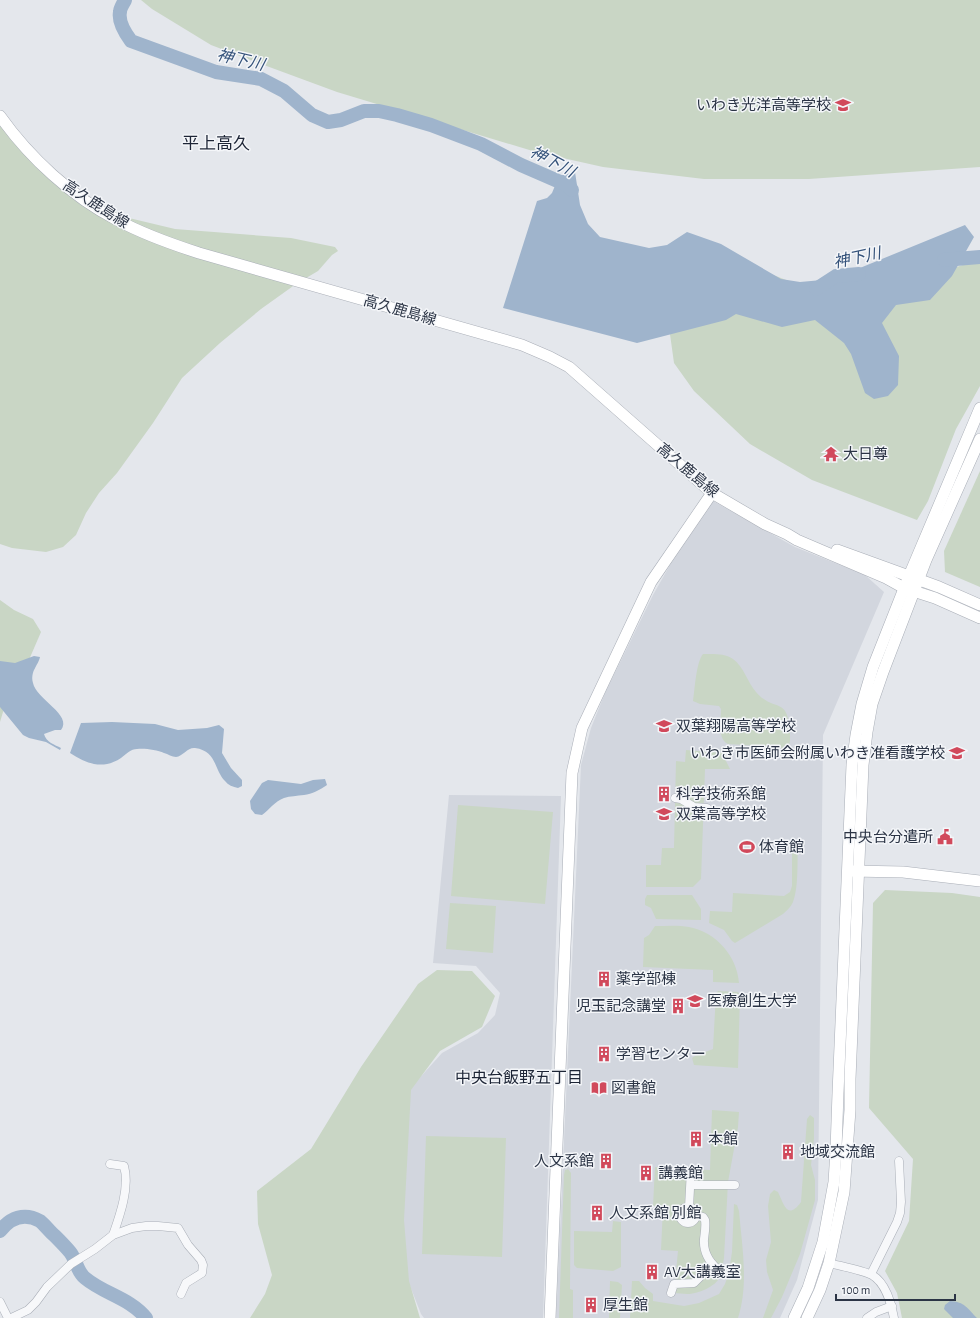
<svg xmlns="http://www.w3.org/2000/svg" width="980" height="1318" font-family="'Alegreya Sans','Noto Sans JP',sans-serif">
  <rect width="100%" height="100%" fill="#e4e7ec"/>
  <!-- built -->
  <g fill="#d2d6de">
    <path d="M713 501 795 547 865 575 884 592 823 735 818 1200 797 1280 780 1318H556L581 765 591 728 605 693 653 595 670 565Z"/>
    <path d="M449 795 561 796 543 1318H424L421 1314 405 1273 403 1238 407 1092 442 1053 478 1033 495 1015 500 993 476 966 433 963Z"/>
  </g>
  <!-- green -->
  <g fill="#c9d6c5">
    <path d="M141 0H980V167L809 179H704L603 167 536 152 337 92 272 68 211 45 152 9Z"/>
    <path d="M0 112 27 146 91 200 129 218 175 229 291 238 335 247 338 251 332 255 318 271 296 284 261 309 220 343 182 378 153 423 117 473 99 493 86 513 76 535 63 547 46 552 12 548 0 544Z"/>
    <path d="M980 259V386L956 429 928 501 917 520 812 480 750 444 694 391 674 363 669 327 756 268 819 293 951 269Z"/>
    <path d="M980 471V587L945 572 944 551Z"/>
    <path d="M0 600 14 610 33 619 41 632 22 676 3 712 0 722Z"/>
    <path d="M703 654C714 654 724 653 733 659 744 667 748 683 756 692 775 714 788 694 790 734 790 740 791 747 784 750L778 747 728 744C717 739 721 720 721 709L719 706 700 704 693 701C695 688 696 663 703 654Z"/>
    <path d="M686 750 722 753 730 769H705L701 879 693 887H646V865H661L662 848H674L676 761 685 762Z"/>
    <path d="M458 805 553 812 545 904 451 896Z"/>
    <path d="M792 842H798C797 859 799 887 793 902 791 907 787 910 783 914L735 943 732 941 724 930 709 923 710 911 732 912 733 893 784 896 790 892 792 886Z"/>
    <path d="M885 890 952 893 980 897V1318H902L897 1293 885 1271 909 1221 913 1159 869 1108 873 903Z"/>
    <path d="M647 895H692L701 909V920L656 919 651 908 645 905V899Z"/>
    <path d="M450 903 496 906 493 953 446 949Z"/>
    <path d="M655 926C666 926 679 925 689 927 716 932 737 956 739 983L713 982V970L643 967 644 938 649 935Z"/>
    <path d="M437 970 472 971 495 996 482 1027 440 1051 411 1090 404 1220 409 1281 420 1318H250L265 1294 272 1275 258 1224 257 1191 311 1149 361 1067 418 984Z"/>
    <path d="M718 991 738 992 740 995 738 1068 694 1065 692 1058 695 1056 713 1049 716 993Z"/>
    <path d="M712 1110 739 1112 738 1127 728 1182 724 1258C723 1264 722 1271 720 1277 715 1287 698 1294 687 1294 683 1294 678 1293 674 1293L678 1251 661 1250 663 1207 653 1206 655 1167 710 1170Z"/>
    <path d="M810 1115 814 1118V1139L811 1165 815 1180V1200L800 1254 782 1297 771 1318H763L773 1290 767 1272 766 1260 771 1242 768 1206 770 1194 774 1190 778 1192C784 1204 787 1221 801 1202L807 1119Z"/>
    <path d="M426 1136 506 1138 502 1257 422 1254Z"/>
    <path d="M568 1169 571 1173 570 1289 573 1290V1318H559L564 1175 565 1170Z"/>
    <path d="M734 1204 737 1205 739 1211C742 1247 749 1283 738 1318H630L632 1281H639L645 1288 653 1294V1301L684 1306 699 1303 719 1294 725 1284 729 1272 732 1252Z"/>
    <path d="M613 1221 621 1222V1267L613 1271 577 1268 574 1265V1231L612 1232Z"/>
    <path d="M610 1281 618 1282 622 1285 620 1318H609Z"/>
  </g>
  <!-- water -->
  <g fill="#9fb4cc">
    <path d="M575 172 580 205 588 224 600 237 649 248 667 245 687 232 721 244 781 279 800 282 833 279 965 225 974 237 952 276 930 300 896 305 882 323 899 356 898 385 888 396 874 399 865 393 851 354 844 343 815 320 782 327 736 314 726 320 637 343 503 308 537 201 547 198 552 193 559 176Z"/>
    <path d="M34 656 40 657C38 666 30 671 33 683 36 699 73 715 61 730H55L44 734C46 742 55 745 61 748L60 750 46 742 29 738 23 735 0 707V661L15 663Z"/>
    <path d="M112 722 155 724 178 730 207 728 219 725 224 729 222 753 231 768 242 780V786L238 788C233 787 228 785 225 781 214 770 217 751 195 748 188 747 183 756 176 757 172 757 168 754 164 753 157 750 145 748 137 749 131 749 126 754 121 758 103 770 87 764 70 753L81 723Z"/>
    <path d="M325 779 327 785C320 790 312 794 304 795 297 796 290 796 284 798 275 801 269 810 262 815L255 814 251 809 250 801 262 783 268 780 301 784 313 780Z"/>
    <path d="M950 1301C965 1302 967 1308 977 1318H953L944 1309 945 1305Z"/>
  </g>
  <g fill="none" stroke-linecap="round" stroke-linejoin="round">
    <!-- river -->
    <g stroke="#9fb4cc" stroke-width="14">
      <path d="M125 0C123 4 120 8 120 12 118 22 125 33 131 41L216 72 261 79 284 91 312 115 328 122 341 120 364 111H379L397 115 431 125 481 144 521 165 567 185 572 190"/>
      <path d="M944 260 980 257"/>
      <path d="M816 289 836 276 859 274"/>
      <path d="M0 1231C10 1218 24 1212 40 1221 45 1225 50 1232 55 1236 60 1241 65 1246 70 1252 76 1259 77 1272 85 1278 104 1294 130 1298 146 1318"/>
    </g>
    <defs>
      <g id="street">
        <path d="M675 798 681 799 694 807 707 808"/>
        <path d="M110 1164 124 1166C130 1187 120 1215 113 1235"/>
        <path d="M691 1185H735"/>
        <path d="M689 1207 691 1170"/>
        <circle cx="688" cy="1215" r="8"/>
        <path d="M696 1215 703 1217 705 1220C706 1226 705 1232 704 1239 703 1254 711 1265 723 1273"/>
        <path d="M829 1263C840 1266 862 1270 872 1275 886 1283 891 1303 894 1318"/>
        <path d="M871 1274 897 1222 900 1213 901 1202 899 1161"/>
        <path d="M671 1293 674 1284 694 1283 709 1268 712 1264"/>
        <path d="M0 1302 8 1318"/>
        <path d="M11 1318 28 1310 36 1302 47 1287 71 1264 95 1249 113 1235 132 1228 146 1226H158L178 1228 188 1245 201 1260 203 1265 202 1273 186 1283 181 1294"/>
        <path d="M867 1318 876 1312 892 1306"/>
      </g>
      <g id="secondary">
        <path d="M0 116C29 157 72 197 117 220 143 234 171 244 199 253L522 345 550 357 569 367 712 493 765 524 787 534 797 540 886 578 904 588 935 598 980 618"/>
        <path d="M837 550 939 587 980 605"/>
        <path d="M851 871 903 872 980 881"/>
        <path d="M550 1318 572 773 582 728 651 582 712 493"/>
        <path d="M794 1318 808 1288 823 1242 834 1182 836 1150 838 1093 852 765 856 735 862 704 873 667 909 576 980 408"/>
        <path d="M807 1318 820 1290 829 1263 844 1192 850 1110V1079L863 765 867 732 872 704 883 672 926 560 980 439"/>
      </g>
    </defs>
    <!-- street casing -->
    <use href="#street" stroke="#a9aeb7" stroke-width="9"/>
    <!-- secondary casing -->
    <use href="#secondary" stroke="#a9aeb7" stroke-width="12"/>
    <!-- street -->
    <use href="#street" stroke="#f7f8fa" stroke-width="8"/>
    <!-- secondary -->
    <use href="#secondary" stroke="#fff" stroke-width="11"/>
  </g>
  <!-- icons -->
  <defs>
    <symbol id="school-bare" viewBox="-9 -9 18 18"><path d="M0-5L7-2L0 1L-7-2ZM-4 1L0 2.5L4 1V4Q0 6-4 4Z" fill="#d1495b" stroke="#f4f6f9" stroke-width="2.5" paint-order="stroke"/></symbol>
    <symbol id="temple-bare" viewBox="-9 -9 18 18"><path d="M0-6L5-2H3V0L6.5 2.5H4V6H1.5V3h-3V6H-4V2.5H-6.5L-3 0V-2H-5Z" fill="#d1495b" stroke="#f4f6f9" stroke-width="2.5" paint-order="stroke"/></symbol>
    <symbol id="building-bare" viewBox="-9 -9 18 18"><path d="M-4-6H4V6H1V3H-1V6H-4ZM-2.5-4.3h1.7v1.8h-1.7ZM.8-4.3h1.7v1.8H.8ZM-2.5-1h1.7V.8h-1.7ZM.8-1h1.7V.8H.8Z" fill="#d1495b" stroke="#f4f6f9" stroke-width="2.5" paint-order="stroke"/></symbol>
    <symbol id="civic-bare" viewBox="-9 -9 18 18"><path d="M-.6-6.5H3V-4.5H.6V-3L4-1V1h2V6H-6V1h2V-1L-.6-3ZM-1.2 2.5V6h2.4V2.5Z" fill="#d1495b" stroke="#f4f6f9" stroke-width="2.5" paint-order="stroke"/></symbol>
    <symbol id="stadium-bare" viewBox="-9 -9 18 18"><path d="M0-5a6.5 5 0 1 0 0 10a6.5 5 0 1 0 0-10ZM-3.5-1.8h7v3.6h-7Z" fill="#d1495b" stroke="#f4f6f9" stroke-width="2.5" paint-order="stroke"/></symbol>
    <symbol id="university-bare" viewBox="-9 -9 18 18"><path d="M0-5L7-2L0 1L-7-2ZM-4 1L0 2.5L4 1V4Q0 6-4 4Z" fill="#d1495b" stroke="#f4f6f9" stroke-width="2.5" paint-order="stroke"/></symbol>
    <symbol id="library-bare" viewBox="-9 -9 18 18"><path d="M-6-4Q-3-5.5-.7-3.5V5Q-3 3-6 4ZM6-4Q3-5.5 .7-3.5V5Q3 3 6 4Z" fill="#d1495b" stroke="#f4f6f9" stroke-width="2.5" paint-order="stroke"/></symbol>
  </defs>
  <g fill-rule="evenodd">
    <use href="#school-bare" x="832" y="94" width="22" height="22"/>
    <use href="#temple-bare" x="820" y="443" width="22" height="22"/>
    <use href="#school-bare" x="653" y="715" width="22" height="22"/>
    <use href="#school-bare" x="946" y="742" width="22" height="22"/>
    <use href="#building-bare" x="653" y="783" width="22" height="22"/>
    <use href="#school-bare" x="653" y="803" width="22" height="22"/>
    <use href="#civic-bare" x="934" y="826" width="22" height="22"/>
    <use href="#stadium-bare" x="736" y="836" width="22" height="22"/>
    <use href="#building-bare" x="593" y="968" width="22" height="22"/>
    <use href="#university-bare" x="684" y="990" width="22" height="22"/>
    <use href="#building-bare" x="667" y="995" width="22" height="22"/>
    <use href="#building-bare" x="593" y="1043" width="22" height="22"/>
    <use href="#library-bare" x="588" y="1077" width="22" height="22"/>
    <use href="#building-bare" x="685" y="1128" width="22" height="22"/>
    <use href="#building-bare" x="777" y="1141" width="22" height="22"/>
    <use href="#building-bare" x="595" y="1150" width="22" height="22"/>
    <use href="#building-bare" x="635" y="1162" width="22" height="22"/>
    <use href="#building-bare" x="586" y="1202" width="22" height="22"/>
    <use href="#building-bare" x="641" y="1261" width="22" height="22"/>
    <use href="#building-bare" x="580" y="1294" width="22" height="22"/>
  </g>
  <g text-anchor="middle" stroke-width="3" stroke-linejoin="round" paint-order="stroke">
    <!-- poi labels -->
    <g font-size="15" fill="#2b3445" stroke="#f4f6f9" text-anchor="start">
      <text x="831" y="110" text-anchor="end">いわき光洋高等学校</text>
      <text x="843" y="459">大日尊</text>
      <text x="676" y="731">双葉翔陽高等学校</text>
      <text x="945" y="758" text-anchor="end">いわき市医師会附属いわき准看護学校</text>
      <text x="676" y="799">科学技術系館</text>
      <text x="676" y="819">双葉高等学校</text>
      <text x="933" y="842" text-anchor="end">中央台分遣所</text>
      <text x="759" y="852">体育館</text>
      <text x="616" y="984">薬学部棟</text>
      <text x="707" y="1006">医療創生大学</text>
      <text x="666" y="1011" text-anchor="end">児玉記念講堂</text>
      <text x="616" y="1059">学習センター</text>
      <text x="611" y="1093">図書館</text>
      <text x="708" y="1144">本館</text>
      <text x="800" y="1157">地域交流館</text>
      <text x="594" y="1166" text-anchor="end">人文系館</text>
      <text x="658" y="1178">講義館</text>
      <text x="609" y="1218">人文系館 別館</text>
      <text x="664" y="1277">AV大講義室</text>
      <text x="603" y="1310">厚生館</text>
    </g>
    <!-- street labels -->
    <g font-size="15" fill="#2b3445" stroke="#f4f6f9">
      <text transform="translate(96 204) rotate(33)" y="5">高久鹿島線</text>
      <text transform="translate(400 310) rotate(16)" y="5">高久鹿島線</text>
      <text transform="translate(688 470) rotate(40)" y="5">高久鹿島線</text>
    </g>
    <!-- water labels -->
    <g font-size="16" font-style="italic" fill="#34527a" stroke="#f4f6f9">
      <text transform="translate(241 59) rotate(13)" y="6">神下川</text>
      <text transform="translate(553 161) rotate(28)" y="6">神下川</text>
      <text transform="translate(857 257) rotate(-12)" y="6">神下川</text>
    </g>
    <!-- neighbourhood labels -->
    <g font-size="16" fill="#1d2536" stroke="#f4f6f9">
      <text x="519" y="1083">中央台飯野五丁目</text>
    </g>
    <!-- quarter labels -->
    <g font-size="17" fill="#1d2536" stroke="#f4f6f9">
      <text x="216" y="149">平上高久</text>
    </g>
  </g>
  <!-- scale -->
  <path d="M836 1294v6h119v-6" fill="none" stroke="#2b3445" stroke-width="2"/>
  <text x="842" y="1294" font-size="12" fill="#2b3445" stroke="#f4f6f9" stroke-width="3" paint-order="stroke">100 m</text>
</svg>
